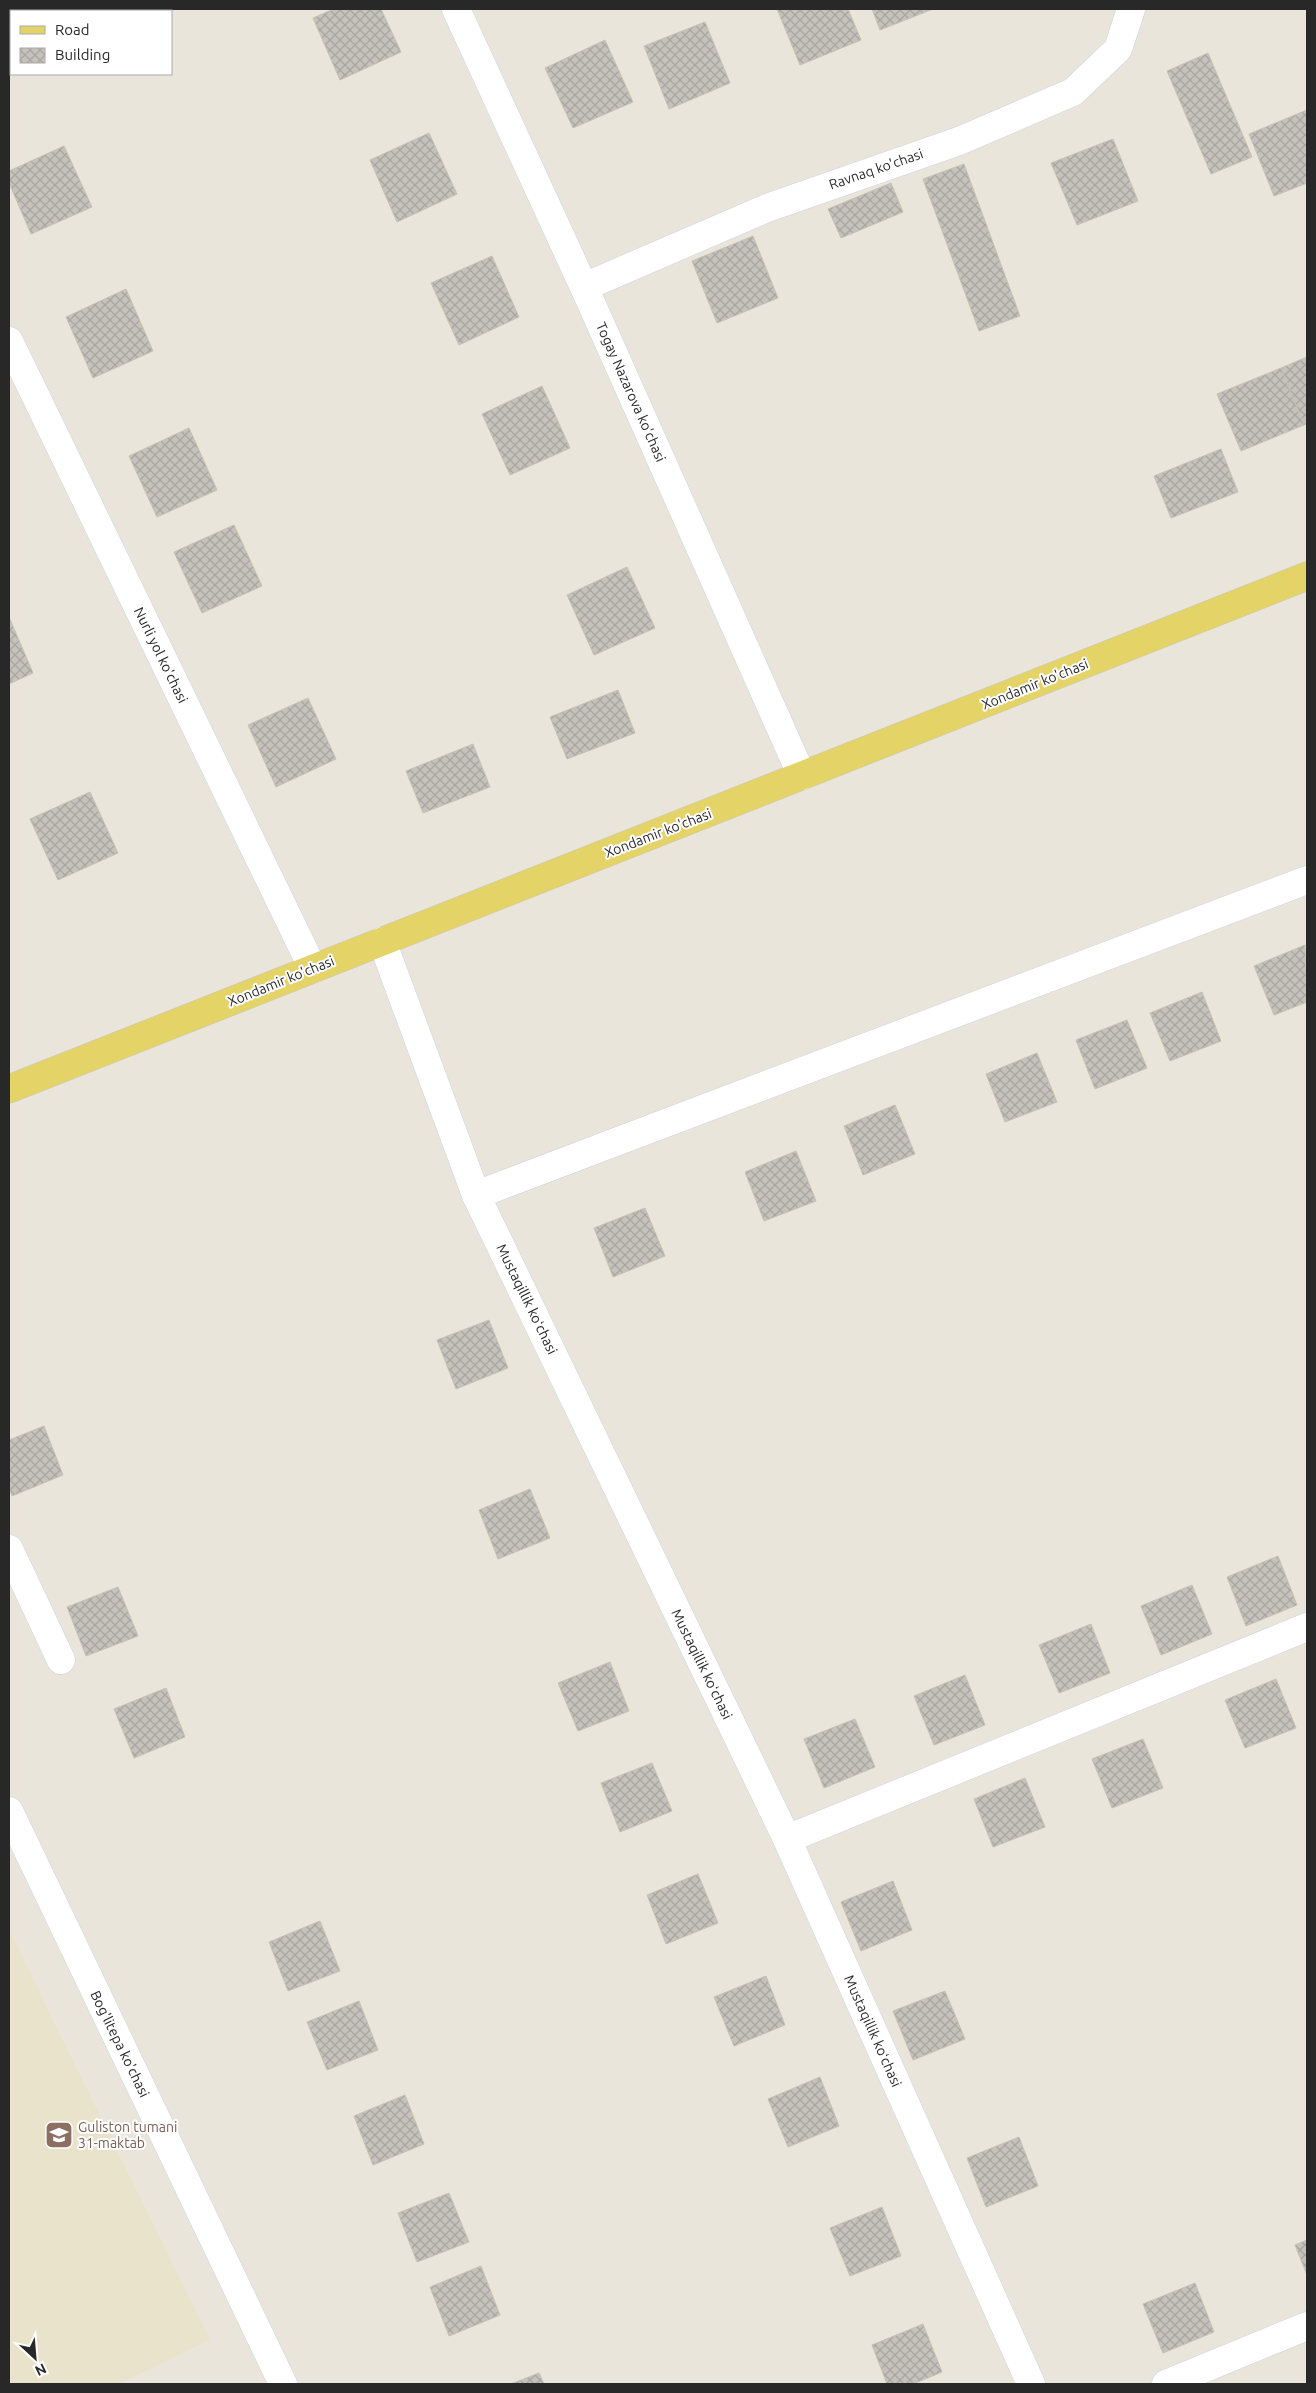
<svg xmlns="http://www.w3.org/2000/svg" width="1316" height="2393" font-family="Ubuntu,sans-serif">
  <defs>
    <pattern id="building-cross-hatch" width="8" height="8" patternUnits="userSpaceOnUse" patternTransform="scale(1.25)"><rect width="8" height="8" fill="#c5c1bb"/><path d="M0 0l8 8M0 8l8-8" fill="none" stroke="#a9a6a1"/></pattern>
  </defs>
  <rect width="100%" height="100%" fill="#eae5db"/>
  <!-- education -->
  <path fill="#eae3cc" d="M9 1930 210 2340 119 2384H9Z"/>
  <!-- building -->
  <g fill="url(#building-cross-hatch)" stroke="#c5c1b5">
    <path d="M334 9H381L401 52 340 80 313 18Z"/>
    <path d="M777 9H848L861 40 800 65Z"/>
    <path d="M872 9H933L880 30Z"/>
    <path d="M705 22 730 83 669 109 644 46Z"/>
    <path d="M605 40 633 102 573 128 545 68Z"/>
    <path d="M1208 53 1252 157 1211 174 1167 71Z"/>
    <path d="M1307 110V183L1274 196 1249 134Z"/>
    <path d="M429 133 457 194 397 222 370 160Z"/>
    <path d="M1113 139 1138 201 1077 225 1051 163Z"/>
    <path d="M64 146 92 207 31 234 9 183V171Z"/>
    <path d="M964 164 1020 316 979 331 923 179Z"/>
    <path d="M891 183 903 212 841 238 828 209Z"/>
    <path d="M753 236 778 298 717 323 692 261Z"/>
    <path d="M492 256 519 317 459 345 431 283Z"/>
    <path d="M126 289 153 351 93 378 66 317Z"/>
    <path d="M1307 357V424L1304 425 1281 368Z"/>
    <path d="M1281 368 1304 425 1241 451 1217 394Z"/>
    <path d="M542 386 570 448 510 475 482 414Z"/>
    <path d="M189 428 217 490 157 517 129 456Z"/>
    <path d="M1221 449 1238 492 1171 518 1154 476Z"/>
    <path d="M234 525 262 586 202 613 174 552Z"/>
    <path d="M627 567 655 628 594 655 567 595Z"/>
    <path d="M9 617 33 673 9 684Z"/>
    <path d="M618 690 635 733 567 759 550 717Z"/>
    <path d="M308 698 336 759 276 787 248 725Z"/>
    <path d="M473 744 490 787 423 813 406 771Z"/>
    <path d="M90 792 118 853 58 880 30 819Z"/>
    <path d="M1305 945 1307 1002 1274 1015 1254 966Z"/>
    <path d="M1202 992 1221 1041 1170 1061 1150 1013Z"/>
    <path d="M1127 1020 1147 1068 1095 1089 1076 1040Z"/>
    <path d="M1037 1053 1057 1102 1005 1122 986 1074Z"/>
    <path d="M895 1105 915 1154 863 1175 844 1126Z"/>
    <path d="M796 1151 816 1201 764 1221 745 1172Z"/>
    <path d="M645 1208 665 1256 613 1277 594 1228Z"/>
    <path d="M489 1320 508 1368 456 1389 437 1340Z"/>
    <path d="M44 1426 63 1475 12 1496 9 1488V1440Z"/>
    <path d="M530 1489 550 1538 498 1559 479 1510Z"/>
    <path d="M1278 1556 1297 1605 1246 1626 1227 1577Z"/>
    <path d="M1192 1585 1212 1634 1161 1655 1141 1606Z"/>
    <path d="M118 1587 138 1636 86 1656 67 1607Z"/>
    <path d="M1091 1624 1110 1673 1059 1693 1039 1645Z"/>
    <path d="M610 1662 629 1711 578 1731 558 1683Z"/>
    <path d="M965 1675 985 1725 934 1745 914 1696Z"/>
    <path d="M1276 1679 1296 1728 1245 1748 1225 1700Z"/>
    <path d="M166 1688 185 1737 134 1758 114 1709Z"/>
    <path d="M855 1719 875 1767 824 1788 804 1739Z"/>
    <path d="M1143 1739 1163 1788 1112 1808 1092 1759Z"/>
    <path d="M652 1763 672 1811 620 1832 601 1783Z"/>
    <path d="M1025 1778 1045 1827 993 1847 974 1799Z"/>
    <path d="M698 1874 718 1923 666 1944 647 1895Z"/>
    <path d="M893 1881 912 1930 861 1951 841 1902Z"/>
    <path d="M320 1921 340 1971 288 1991 269 1942Z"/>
    <path d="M766 1976 785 2025 734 2046 714 1997Z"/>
    <path d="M945 1991 965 2039 913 2060 893 2011Z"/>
    <path d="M359 2001 378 2050 327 2070 307 2022Z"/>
    <path d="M820 2077 839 2126 788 2147 768 2099Z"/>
    <path d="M405 2095 424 2144 373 2165 354 2116Z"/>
    <path d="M1019 2137 1038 2186 986 2207 967 2158Z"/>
    <path d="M449 2193 469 2242 417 2262 398 2213Z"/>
    <path d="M882 2207 901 2256 850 2276 830 2228Z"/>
    <path d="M1307 2240V2275L1295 2245Z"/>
    <path d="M481 2266 500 2315 449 2336 430 2287Z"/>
    <path d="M1195 2283 1214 2332 1163 2353 1143 2304Z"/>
    <path d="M923 2324 942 2372 913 2384H887L872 2345Z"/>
    <path d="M539 2373 544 2384H511Z"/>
  </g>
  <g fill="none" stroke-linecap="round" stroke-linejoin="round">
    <defs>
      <g id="minor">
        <path d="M456 9 588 296 802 776"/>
        <path d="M584 287 767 208 959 141 1073 92 1118 49 1131 9"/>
        <path d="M9 341 313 969"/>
        <path d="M382 941 476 1195 787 1839 1031 2384"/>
        <path d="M476 1195 1307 880"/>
        <path d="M9 1549 61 1660"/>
        <path d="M9 1811 283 2384"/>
        <path d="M787 1839 1307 1627"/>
        <path d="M1166 2384 1307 2326"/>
      </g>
      <path id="major" d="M9 1089 1307 576"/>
    </defs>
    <!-- minor casing -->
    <use href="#minor" stroke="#d1d2e0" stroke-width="29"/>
    <!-- major casing -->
    <use href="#major" stroke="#c7c7c7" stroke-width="29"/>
    <!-- minor -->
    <use href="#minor" stroke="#fff" stroke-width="28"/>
    <!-- major -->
    <use href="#major" stroke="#e4d366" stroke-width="28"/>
  </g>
  <!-- icons -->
  <defs>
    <symbol id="school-square" viewBox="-11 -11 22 22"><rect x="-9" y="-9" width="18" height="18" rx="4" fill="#8d6e63" stroke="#fff"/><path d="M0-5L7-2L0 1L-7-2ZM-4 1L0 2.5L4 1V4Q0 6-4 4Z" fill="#fff"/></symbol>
  </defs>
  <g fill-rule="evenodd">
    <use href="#school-square" x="43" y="2119" width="32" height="32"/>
  </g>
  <g text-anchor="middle" stroke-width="4" stroke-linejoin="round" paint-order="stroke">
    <!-- street labels -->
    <g font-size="14" fill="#282828" stroke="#fff">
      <text transform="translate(876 169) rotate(-19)" y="5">Ravnaq ko'chasi</text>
      <text transform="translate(631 392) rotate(66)" y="5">Togay Nazarova ko'chasi</text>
      <text transform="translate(161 655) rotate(64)" y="5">Nurli yol ko'chasi</text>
      <text transform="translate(1035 684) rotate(-22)" y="5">Xondamir ko'chasi</text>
      <text transform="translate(658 833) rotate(-21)" y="5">Xondamir ko'chasi</text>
      <text transform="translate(281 981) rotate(-22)" y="5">Xondamir ko'chasi</text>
      <text transform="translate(527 1299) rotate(64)" y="5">Mustaqillik koʻchasi</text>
      <text transform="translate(702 1664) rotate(64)" y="5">Mustaqillik koʻchasi</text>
      <text transform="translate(873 2031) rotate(66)" y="5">Mustaqillik koʻchasi</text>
      <text transform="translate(120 2044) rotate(64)" y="5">Bog'litepa ko'chasi</text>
    </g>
    <!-- education labels -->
    <g font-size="14" fill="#785e54" stroke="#fff" text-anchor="start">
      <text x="78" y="2132">Guliston tumani<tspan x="78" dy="16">31-maktab</tspan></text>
    </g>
  </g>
  <!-- border -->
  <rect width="1316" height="2393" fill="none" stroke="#282828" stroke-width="20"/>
  <!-- legend -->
  <rect x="10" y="10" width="162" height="65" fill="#ffffff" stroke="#a9a9a9"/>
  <rect x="20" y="26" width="25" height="8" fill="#e4d366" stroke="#a9a9a9"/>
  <text x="55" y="35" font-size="15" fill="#282828">Road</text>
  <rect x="20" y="48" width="25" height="15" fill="url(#building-cross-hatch)" stroke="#a9a9a9"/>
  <text x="55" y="60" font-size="15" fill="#282828">Building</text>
  <!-- north arrow -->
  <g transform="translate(35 2358) rotate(154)" stroke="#ffffff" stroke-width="4" paint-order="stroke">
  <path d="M0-4L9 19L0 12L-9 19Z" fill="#282828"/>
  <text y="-8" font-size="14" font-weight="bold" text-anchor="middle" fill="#282828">N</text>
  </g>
</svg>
